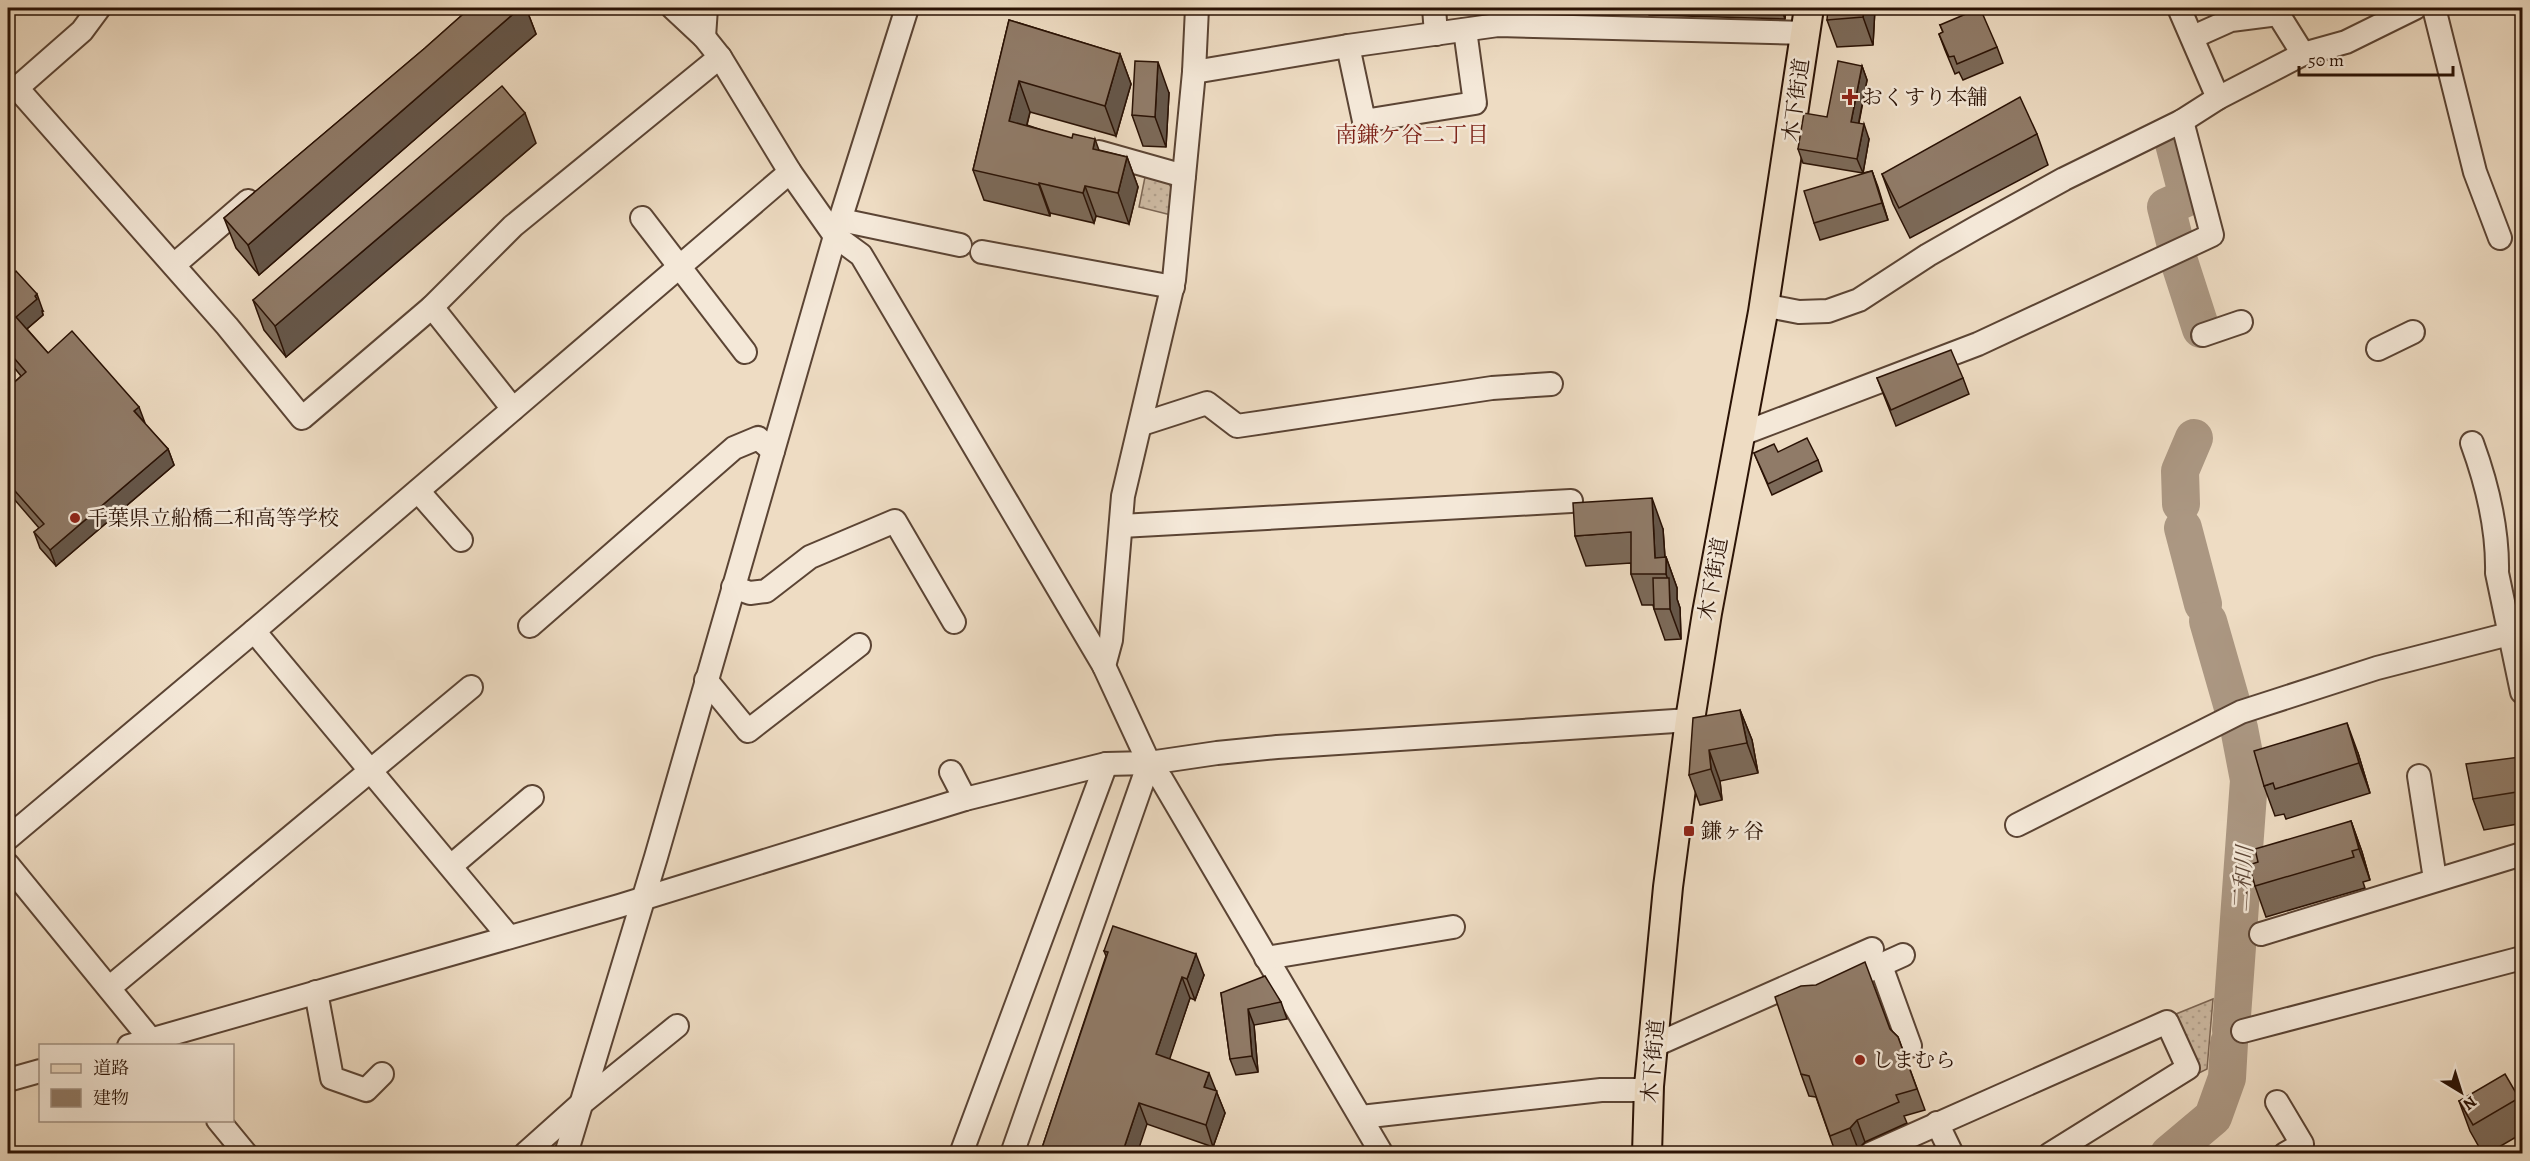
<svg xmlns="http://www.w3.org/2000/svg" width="2530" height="1161" font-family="Alegreya,'Noto Serif JP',serif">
  <defs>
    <pattern id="green-dots" width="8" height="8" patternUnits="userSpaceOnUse" patternTransform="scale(1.5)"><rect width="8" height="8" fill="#cdbaa3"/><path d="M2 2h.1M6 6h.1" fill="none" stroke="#b09f8b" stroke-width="1.8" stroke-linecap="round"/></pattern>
  </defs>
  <rect width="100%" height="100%" fill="#eedcc3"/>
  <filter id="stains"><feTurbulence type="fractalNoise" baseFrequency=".00333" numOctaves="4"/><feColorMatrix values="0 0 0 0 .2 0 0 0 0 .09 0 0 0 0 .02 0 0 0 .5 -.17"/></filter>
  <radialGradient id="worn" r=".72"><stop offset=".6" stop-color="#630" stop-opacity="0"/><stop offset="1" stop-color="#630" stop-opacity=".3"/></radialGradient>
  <!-- green -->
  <g fill="url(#green-dots)" stroke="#7c6654" stroke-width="1.5">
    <path d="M1146 172C1176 179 1172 189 1175 216L1139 207Z"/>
    <path d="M2213 999 2207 1069 2197 1074 2177 1028 2181 1026 2176 1014Z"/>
  </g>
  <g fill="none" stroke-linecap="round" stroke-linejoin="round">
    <!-- river -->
    <g stroke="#ab9782" stroke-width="38">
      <path d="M2172 136 2188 197 2166 207 2175 242"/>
      <path d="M2179 261 2201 329"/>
      <path d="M2181 504 2180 471 2194 438"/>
      <path d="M2183 528 2203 604"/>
      <path d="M2208 621 2233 708"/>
      <path d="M2231 1030 2249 780 2239 728"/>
      <path d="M2169 1154 2213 1117 2227 1078 2229 1043"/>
    </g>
    <defs>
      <g id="minor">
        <path d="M99 8 82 31 17 88 227 326 302 418 432 307 513 226 720 57"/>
        <path d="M673 8 704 37 720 57 790 172 835 236 861 255 1104 666 1149 763 1162 780 1382 1154"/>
        <path d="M1434 8 1436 34"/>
        <path d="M2179 8 2218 98"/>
        <path d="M2278 8V14L2303 54"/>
        <path d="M2434 8 2475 172 2500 238"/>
        <path d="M704 37 706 8"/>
        <path d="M2193 37 2231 20 2278 14"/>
        <path d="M1348 46 1364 121 1475 103 1465 30"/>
        <path d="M1194 72 1348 46 1498 25 1806 33"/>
        <path d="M1099 152 1184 176"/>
        <path d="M642 218 745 352"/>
        <path d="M841 220 960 245"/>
        <path d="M982 252 1173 287"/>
        <path d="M174 265 248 201"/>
        <path d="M1763 305 1799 312 1828 311 1859 300 1928 255 1977 227 2064 179 2182 121 2218 98 2303 54 2346 42 2415 8"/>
        <path d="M432 307 513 409"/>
        <path d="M2203 335 2241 322"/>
        <path d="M2378 349 2413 332"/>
        <path d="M1142 424 1207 403 1237 426 1492 388 1551 384"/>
        <path d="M1739 435 1978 344 2212 235 2182 121"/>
        <path d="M2472 443C2487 484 2498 529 2497 573L2522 692"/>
        <path d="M418 491 461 540"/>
        <path d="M1121 526 1571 501"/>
        <path d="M733 587 750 593 766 591 810 557 895 521 954 622"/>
        <path d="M530 626 734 448 758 438 773 451"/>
        <path d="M254 631 509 937"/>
        <path d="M1104 666 1111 640 1123 496 1174 280 1194 72 1197 8"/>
        <path d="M706 680 748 731 859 645"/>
        <path d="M951 772 965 799"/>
        <path d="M2419 776 2435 879"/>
        <path d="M2017 825 2241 712 2377 668 2509 634"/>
        <path d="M8 838 254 631 790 172"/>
        <path d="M8 865 156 1046"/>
        <path d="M451 866 532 797"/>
        <path d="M2261 934 2522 854"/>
        <path d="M1266 958 1453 927"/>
        <path d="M1881 966 1910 1046"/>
        <path d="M1841 983 1903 955"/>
        <path d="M109 988 471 687"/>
        <path d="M316 992 332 1078 366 1090 382 1074"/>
        <path d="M2243 1031 2522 958"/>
        <path d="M129 1046 619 906 965 799 1106 764 1149 763 1217 753 1277 747 1690 720"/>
        <path d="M1653 1046 1872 949"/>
        <path d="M8 1080 40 1071"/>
        <path d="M2277 1102 2302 1144 2285 1154"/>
        <path d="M1361 1117 1601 1090H1637L1649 1086"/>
        <path d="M218 1120 246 1154"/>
        <path d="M1937 1123 1952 1154"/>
        <path d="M525 1154 582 1103 677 1026"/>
        <path d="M566 1154 656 857 835 236 907 8"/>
        <path d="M961 1154 1106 764"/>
        <path d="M1012 1154 1149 763"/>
        <path d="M1870 1154 2167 1022 2188 1068 2050 1154"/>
      </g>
      <path id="major" d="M1647 1154 1649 1086 1668 887 1690 720 1707 613 1763 312 1809 8"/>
    </defs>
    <!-- minor casing -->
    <use href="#minor" stroke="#5b4434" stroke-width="26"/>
    <!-- major casing -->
    <use href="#major" stroke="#2a1205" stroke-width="32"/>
    <!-- minor -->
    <use href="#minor" stroke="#f4e8d8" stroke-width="22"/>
    <!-- major -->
    <use href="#major" stroke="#eedcc3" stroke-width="28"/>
  </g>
  <!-- wall -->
  <g fill="#7c6a59" stroke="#2a1205" stroke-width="1.5">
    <path d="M470 8H526L536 34 259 275 236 248 224 218 425 48Z"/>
    <path d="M1646 8H1786L1785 19 1649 15Z"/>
    <path d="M1875 8 1873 45 1837 47 1827 20Z"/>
    <path d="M1009 20 1120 54 1131 84 1116 136 1030 112 1027 125 1099 150 1127 157 1138 187 1129 224 1096 216 1094 223 1050 213V216L984 200 973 170Z"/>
    <path d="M1940 25 1997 47 2003 63 1963 80 1959 72 1955 74 1945 50 1939 34 1943 32Z"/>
    <path d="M1862 66 1867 80 1859 123 1869 139 1863 173 1872 171 1888 220 1820 240 1814 223 1863 173 1803 163 1798 149 1827 117Z"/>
    <path d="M1169 93 1166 147 1143 146 1132 115Z"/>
    <path d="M2037 134 2048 165 1910 238 1893 204 1882 174Z"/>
    <path d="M536 143 286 357 264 330 253 300Z"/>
    <path d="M8 272 43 311H42L43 315 27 329 48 353 144 423 168 449 174 465 56 566 40 548 34 532 39 528 8 492V388L21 376 8 360Z"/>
    <path d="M1877 378H1963L1969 394 1896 426Z"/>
    <path d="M1778 452 1818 460 1822 471 1772 495 1754 453Z"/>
    <path d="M1663 529 1665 557H1666L1677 588V599L1680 608 1681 639 1665 640 1654 609 1653 605H1642L1631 574V563L1586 566 1575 536Z"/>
    <path d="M1740 710 1752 740 1758 773 1720 781 1722 800 1700 805 1689 775Z"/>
    <path d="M2358 753 2370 793 2286 819 2284 814 2275 816 2264 786Z"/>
    <path d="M2520 757 2523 763V823L2484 830 2473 799Z"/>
    <path d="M2351 821 2362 852 2370 880 2363 882 2365 888 2266 917 2255 886 2258 862Z"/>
    <path d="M1104 951 1204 975 1195 1000 1190 998 1169 1059 1216 1091 1225 1113 1213 1147 1147 1124 1042 1148 1106 956Z"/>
    <path d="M1221 993 1281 1002 1287 1019 1254 1025 1258 1072 1236 1075 1230 1059Z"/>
    <path d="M1890 1029 1898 1037 1925 1110 1904 1116 1907 1123 1865 1142 1858 1149 1847 1154H1836L1816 1097 1809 1096 1801 1074Z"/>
    <path d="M2519 1098 2523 1109V1133L2487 1154H2483L2470 1131 2459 1101Z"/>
  </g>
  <!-- shaded-wall -->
  <g fill="#655649" stroke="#2a1205" stroke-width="1.5">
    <path d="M520 8H526L536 34 259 275 248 245Z"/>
    <path d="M1781 8H1786L1785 19Z"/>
    <path d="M1864 8H1875L1873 45 1863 17Z"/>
    <path d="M1120 54 1131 84 1116 136 1105 106Z"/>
    <path d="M1158 62 1169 93 1166 147 1155 117Z"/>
    <path d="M1862 66 1867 80 1856 136 1851 122Z"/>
    <path d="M1019 81 1030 112 1020 151 1009 121Z"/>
    <path d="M525 113 536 143 286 357 275 326Z"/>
    <path d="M1864 124 1869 139 1863 173 1857 159Z"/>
    <path d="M1095 139 1106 170 1093 149Z"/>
    <path d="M1127 157 1138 187 1129 224 1118 193Z"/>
    <path d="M1872 171 1878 187 1888 220 1882 203Z"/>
    <path d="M1039 183 1050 213V216L1039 185Z"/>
    <path d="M1085 186 1096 216 1094 223 1083 193Z"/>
    <path d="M37 294 43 311H42L43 315 22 333 16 317Z"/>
    <path d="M139 407 145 423 134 411Z"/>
    <path d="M168 449 174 465 56 566 50 550Z"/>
    <path d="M1652 498 1663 529 1666 574 1655 558Z"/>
    <path d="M1666 557 1677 588V599L1680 608 1681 639 1670 609 1669 583 1666 574Z"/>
    <path d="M1740 710 1752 740 1758 773 1747 743Z"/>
    <path d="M2347 723 2358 753 2370 793 2359 763Z"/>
    <path d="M1709 750 1720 781 1722 800 1711 769Z"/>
    <path d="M2351 821 2362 852 2370 880 2359 849Z"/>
    <path d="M1196 954 1204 975 1195 1000 1187 979Z"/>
    <path d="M1182 977 1190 998 1164 1076 1156 1054Z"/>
    <path d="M1248 1009 1254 1025 1258 1072 1252 1056Z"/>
    <path d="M1209 1073 1225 1113 1213 1147 1206 1125 1204 1087Z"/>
    <path d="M1139 1103 1147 1124 1137 1154H1122Z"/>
    <path d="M1857 1120 1865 1142 1858 1149 1850 1128Z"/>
  </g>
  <!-- building -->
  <g fill="#907b68" stroke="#2a1205" stroke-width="1.5">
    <path d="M470 8H520L248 245 224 218 425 48Z"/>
    <path d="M1828 8H1864L1863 17 1827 20Z"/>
    <path d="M1980 8 1997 47 1957 64 1954 56 1949 57 1939 34 1943 32 1940 25Z"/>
    <path d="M1009 20 1120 54 1105 106 1019 81 1009 121 1072 138 1073 134 1095 139 1093 149 1127 157 1118 193 1085 186 1083 193 1039 183V185L973 170Z"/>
    <path d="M1135 61 1158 62 1155 117 1132 115Z"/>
    <path d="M1838 61 1862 66 1851 122 1864 124 1857 159 1798 149 1804 113 1827 117Z"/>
    <path d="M502 86 525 113 275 326 253 300Z"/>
    <path d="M2020 97 2037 134 1899 208 1882 174Z"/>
    <path d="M1872 171 1882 203 1814 223 1804 191Z"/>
    <path d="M11 269 15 272 16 271 37 294 35 296 37 299 16 317 48 353 72 331 139 407 134 411 168 449 50 550 34 532 44 524 8 483V388L26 372 8 351V272Z"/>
    <path d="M1951 350 1963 378 1891 410 1877 378Z"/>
    <path d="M1807 438 1818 460 1768 484 1754 453 1774 444 1778 452Z"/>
    <path d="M1652 498 1655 558 1666 557V574H1631V532L1575 536 1573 503Z"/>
    <path d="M1653 578H1669L1670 609H1654Z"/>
    <path d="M1740 710 1747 743 1709 750 1711 769 1689 775 1693 718Z"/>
    <path d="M2347 723 2359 763 2275 789 2273 783 2264 786 2254 751Z"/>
    <path d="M2520 757 2523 772V791L2473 799 2466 764Z"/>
    <path d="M2351 821 2359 849 2352 851 2354 857 2255 886 2249 865 2258 862 2255 849Z"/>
    <path d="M1113 926 1196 954 1187 979 1182 977 1156 1054 1209 1073 1204 1087 1217 1091 1206 1125 1139 1103 1122 1154H1035L1037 1147 1042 1148 1108 952 1104 951Z"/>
    <path d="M1865 962 1890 1029 1898 1037 1917 1089 1896 1095 1899 1102 1857 1120 1850 1128 1830 1136 1809 1076 1801 1074 1775 997 1801 986 1816 985Z"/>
    <path d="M1265 976 1281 1002 1248 1009 1252 1056 1230 1059 1221 993Z"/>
    <path d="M2505 1074 2519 1098 2473 1125 2459 1101Z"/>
  </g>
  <!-- markers -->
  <g fill="#8f2418" stroke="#f4e8d8" stroke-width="2">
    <path d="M1847 88h6v6h6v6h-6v6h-6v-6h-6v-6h6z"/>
    <circle cx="75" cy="518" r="6"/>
    <rect x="1683" y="825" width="12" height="12" rx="3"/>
    <circle cx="1860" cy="1060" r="6"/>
  </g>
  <g text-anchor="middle" stroke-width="5" stroke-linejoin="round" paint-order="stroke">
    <!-- poi labels -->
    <g font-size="21" fill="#2a1205" stroke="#f4e8d8" text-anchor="start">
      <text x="1862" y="104">おくすり本舗</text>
      <text x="87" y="525">千葉県立船橋二和高等学校</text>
      <text x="1701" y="838">鎌ヶ谷</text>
      <text x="1872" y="1067">しまむら</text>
    </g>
    <!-- street labels -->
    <g font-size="21" fill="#2a1205" stroke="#f4e8d8">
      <text transform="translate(1796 100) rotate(-82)" y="7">木下街道</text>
      <text transform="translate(1713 579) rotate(-80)" y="7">木下街道</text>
      <text transform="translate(1653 1061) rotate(-85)" y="7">木下街道</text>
    </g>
    <!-- neighbourhood labels -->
    <g font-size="22" fill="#7a1f14" stroke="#f4e8d8">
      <text x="1412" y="142">南鎌ケ谷二丁目</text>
    </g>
    <!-- water labels -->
    <g font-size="22" font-style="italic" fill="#5e4737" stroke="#f4e8d8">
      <text transform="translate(2242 879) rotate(-86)" y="8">二和川</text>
    </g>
  </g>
  <!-- margin -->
  <rect width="2530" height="1161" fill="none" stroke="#eedcc3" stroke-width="30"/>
  <rect x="9" y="9" width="2512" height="1143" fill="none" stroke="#2a1205" stroke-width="3"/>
  <rect x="15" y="15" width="2500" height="1131" fill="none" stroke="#2a1205" stroke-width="1.5"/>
  <!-- legend -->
  <rect x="39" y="1044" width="195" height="78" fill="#f4e8d8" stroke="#a39284" stroke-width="1.5"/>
  <rect x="51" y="1064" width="30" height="9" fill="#eedcc3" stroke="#a39284" stroke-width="1.5"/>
  <text x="93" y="1074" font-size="18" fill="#2a1205">道路</text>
  <rect x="51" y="1089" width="30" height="18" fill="#907b68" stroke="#a39284" stroke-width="1.5"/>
  <text x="93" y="1104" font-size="18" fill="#2a1205">建物</text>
  <!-- north arrow -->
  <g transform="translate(2461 1092) rotate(142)" stroke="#f4e8d8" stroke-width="4.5" paint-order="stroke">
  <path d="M0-4.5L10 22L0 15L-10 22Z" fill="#2a1205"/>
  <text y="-9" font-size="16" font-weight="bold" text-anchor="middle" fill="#2a1205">N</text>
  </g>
  <!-- scale -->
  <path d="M2299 66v9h154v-9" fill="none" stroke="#2a1205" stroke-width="3"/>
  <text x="2308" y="66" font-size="18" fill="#2a1205" stroke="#f4e8d8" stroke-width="4.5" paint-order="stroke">50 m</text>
  <rect width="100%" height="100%" filter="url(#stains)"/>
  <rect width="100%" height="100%" fill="url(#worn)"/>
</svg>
